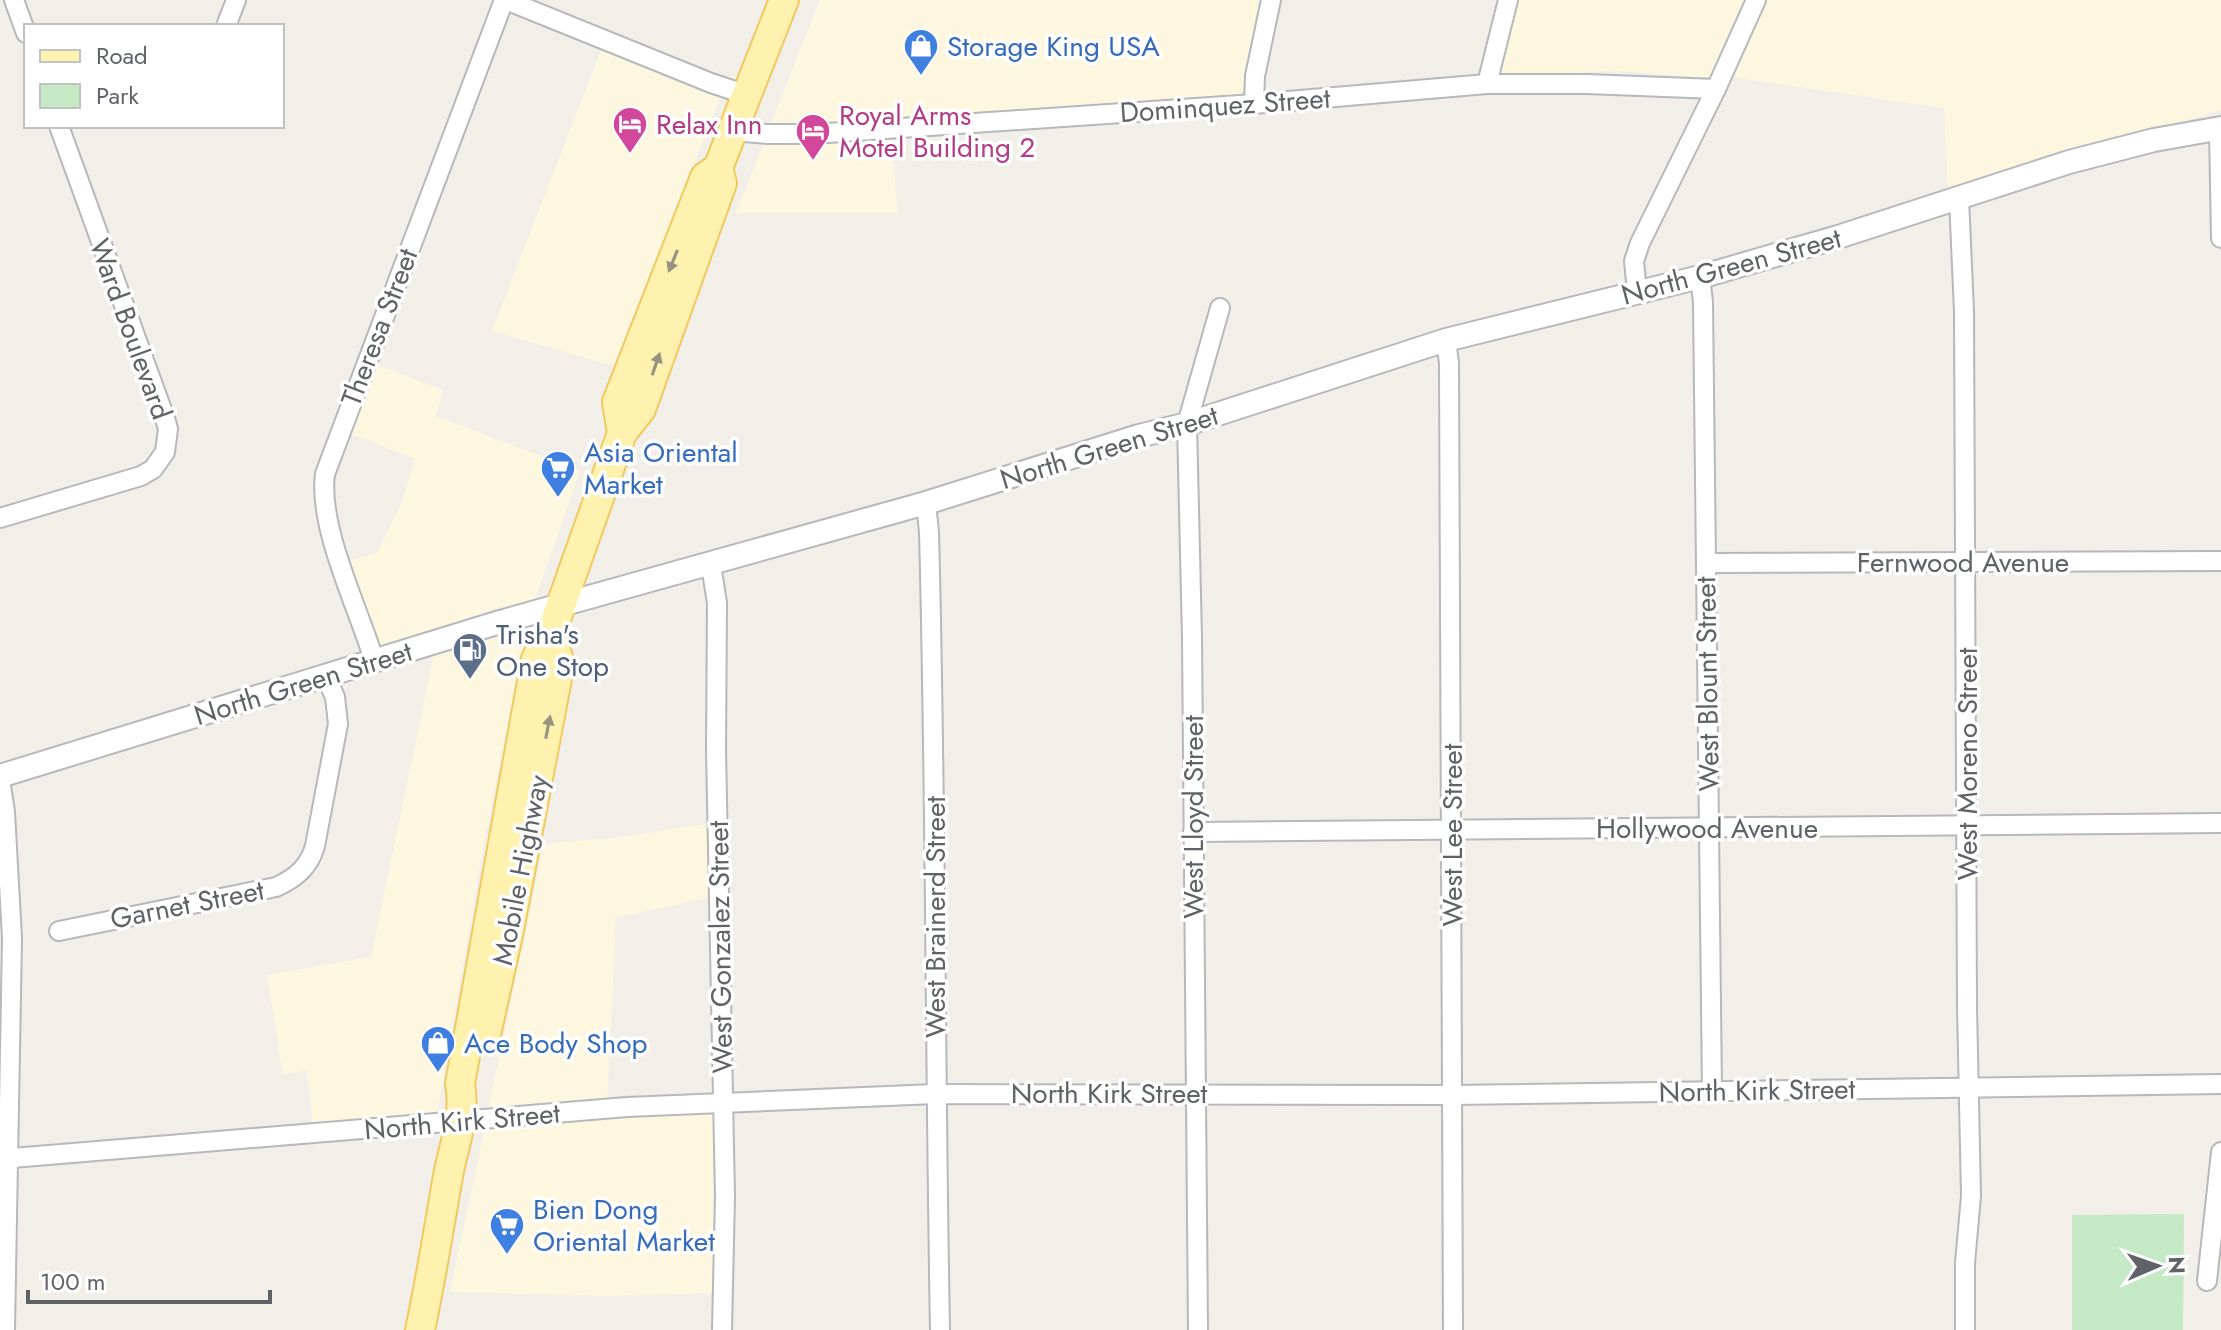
<svg xmlns="http://www.w3.org/2000/svg" width="2221" height="1330" font-family="Jost,sans-serif">
  <rect width="100%" height="100%" fill="#f1efe8"/>
  <!-- commercial -->
  <g fill="#fef7e0">
    <path d="M820 0H1259L1242 96 794 127 770 126Z"/>
    <path d="M1518 0H1746L1711 78 1614 71 1499 76Z"/>
    <path d="M1766 0H2221V110L1948 189 1944 108 1732 77Z"/>
    <path d="M602 48 721 95 614 366 492 331Z"/>
    <path d="M891 137 898 213H736L764 142 795 143Z"/>
    <path d="M375 364 443 390 436 416 580 471 533 605 381 650 350 561 377 553 402 502 415 459 349 433Z"/>
    <path d="M528 624 485 838 437 1115 313 1125 307 1070 283 1075 267 975 371 957 435 650Z"/>
    <path d="M708 824 710 897 616 918 607 1101 488 1110 544 844 620 837Z"/>
    <path d="M714 1110 713 1293 607 1296 450 1292 485 1127Z"/>
  </g>
  <!-- green -->
  <path fill="#c5e8c5" d="M2184 1214 2183 1330H2072V1215Z"/>
  <g fill="none" stroke-linecap="round" stroke-linejoin="round">
    <defs>
      <g id="minor">
        <path d="M14 0 26 33"/>
        <path d="M506 0 711 83 747 95"/>
        <path d="M226 26 236 0"/>
        <path d="M1487 84 1508 0"/>
        <path d="M1254 104 1255 76 1271 0"/>
        <path d="M2219 128 2221 238"/>
        <path d="M733 131 767 134H813L1254 104 1487 84H1587L1716 89"/>
        <path d="M1959 198 1964 312 1967 1007 1971 1196 1965 1263V1330"/>
        <path d="M1700 277 1703 302 1712 1092"/>
        <path d="M1637 292 1634 261 1640 243 1716 89 1756 0"/>
        <path d="M1446 340 1449 363 1453 1330"/>
        <path d="M926 503 929 532C936 798 935 1064 940 1330"/>
        <path d="M0 518 141 476 153 469 165 452 168 429 165 418 59 126"/>
        <path d="M1706 563 2221 561"/>
        <path d="M711 565 717 603 716 750 725 1196 722 1330"/>
        <path d="M374 660C358 607 318 528 325 474L504 0"/>
        <path d="M0 779 5 812 12 938 5 1330"/>
        <path d="M1193 832 2221 823"/>
        <path d="M59 931 276 887C296 878 309 867 315 846L338 724 335 697 326 677"/>
        <path d="M0 1159 627 1107 935 1094 1453 1095 2221 1084"/>
        <path d="M2207 1281 2221 1152"/>
        <path d="M1198 1330 1192 638 1187 424 1220 308"/>
      </g>
      <path id="tertiary" d="M0 776 500 622 926 503 1139 436 1187 424 1446 340 1700 277 1838 237 2069 162 2154 140 2221 128"/>
      <g id="primary">
        <path d="M622 433 617 402 705 177 718 168 784 0"/>
        <path d="M487 1030 508 935 560 663 550 635"/>
        <path d="M420 1330C431 1279 439 1227 448 1176 454 1144 466 1116 460 1084L536 659 555 622 622 433 641 409 722 183 718 168"/>
      </g>
    </defs>
    <!-- minor casing -->
    <use href="#minor" stroke="#b5b8bc" stroke-width="22"/>
    <!-- tertiary casing -->
    <use href="#tertiary" stroke="#b5b8bc" stroke-width="26"/>
    <!-- primary casing -->
    <use href="#primary" stroke="#f2c960" stroke-width="32"/>
    <!-- minor -->
    <use href="#minor" stroke="#fff" stroke-width="18"/>
    <!-- tertiary -->
    <use href="#tertiary" stroke="#fff" stroke-width="22"/>
    <!-- primary -->
    <use href="#primary" stroke="#fff2af" stroke-width="28"/>
  </g>
  <!-- one-way arrows -->
  <defs><path id="oneway-solid" d="M-6-.8H1V-3.2L6.5 0L1 3.2V.8H-6Z" transform="scale(2)"/></defs>
  <g fill="#979581">
    <use href="#oneway-solid" transform="translate(673 261) rotate(112)"/>
    <use href="#oneway-solid" transform="translate(656 364) rotate(-71)"/>
    <use href="#oneway-solid" transform="translate(548 727) rotate(-79)"/>
  </g>
  <!-- icons -->
  <defs>
    <symbol id="shop-pin" viewBox="-11 -11 22 30"><path d="M0 17L-7.5 6A9.5 9.5 0 1 1 7.5 6Z" fill="#3f7fe0" stroke="#fff"/><path d="M-5-2.5h2.3a2.7 3.5 0 0 1 5.4 0H5L5.5 6h-11ZM-1.5-2.5h3a1.5 2.3 0 0 0-3 0Z" fill="#fff"/></symbol>
    <symbol id="hotel-pin" viewBox="-11 -11 22 30"><path d="M0 17L-7.5 6A9.5 9.5 0 1 1 7.5 6Z" fill="#d1479c" stroke="#fff"/><path d="M-6-4.5h1.5V1H6V5H4.5V3h-9V5H-6ZM-4 0a1.8 1.8 0 1 1 3.6 0ZM.5 0V-2.5h3Q6-2.5 6 0Z" fill="#fff"/></symbol>
    <symbol id="supermarket-pin" viewBox="-11 -11 22 30"><path d="M0 17L-7.5 6A9.5 9.5 0 1 1 7.5 6Z" fill="#3f7fe0" stroke="#fff"/><path d="M-6-5.5h2.5l.6 2H6L4.5 2H-2.5L-4.4-4H-6ZM-1.5 3.2a1.3 1.3 0 1 0 .1 0ZM3 3.2a1.3 1.3 0 1 0 .1 0Z" fill="#fff"/></symbol>
    <symbol id="fuel-pin" viewBox="-11 -11 22 30"><path d="M0 17L-7.5 6A9.5 9.5 0 1 1 7.5 6Z" fill="#5c6f8a" stroke="#fff"/><path d="M-5.5-6h7V0h2V4h1.3V-2.5L3-4.5l.8-.8L6-3V5H2.5V1h-1V6h-7ZM-4.2-4.7v3.2H.2V-4.7Z" fill="#fff"/></symbol>
  </defs>
  <g fill-rule="evenodd">
    <use href="#shop-pin" x="901" y="26" width="40" height="54"/>
    <use href="#hotel-pin" x="610" y="104" width="40" height="54"/>
    <use href="#hotel-pin" x="793" y="111" width="40" height="54"/>
    <use href="#supermarket-pin" x="538" y="448" width="40" height="54"/>
    <use href="#fuel-pin" x="450" y="630" width="40" height="54"/>
    <use href="#shop-pin" x="418" y="1023" width="40" height="54"/>
    <use href="#supermarket-pin" x="487" y="1205" width="40" height="54"/>
  </g>
  <g text-anchor="middle" stroke-width="7" stroke-linejoin="round" paint-order="stroke">
    <!-- shop labels -->
    <g font-size="28" fill="#366cbe" stroke="#fff" text-anchor="start">
      <text x="947" y="56">Storage King USA</text>
      <text x="584" y="462">Asia Oriental<tspan x="584" dy="32">Market</tspan></text>
      <text x="464" y="1053">Ace Body Shop</text>
      <text x="533" y="1219">Bien Dong<tspan x="533" dy="32">Oriental Market</tspan></text>
    </g>
    <!-- street labels -->
    <g font-size="28" fill="#5f6368" stroke="#fff">
      <text transform="translate(1225 105) rotate(-4)" y="10">Dominquez Street</text>
      <text transform="translate(1731 266) rotate(-15)" y="10">North Green Street</text>
      <text transform="translate(379 327) rotate(-69)" y="10">Theresa Street</text>
      <text transform="translate(131 329) rotate(70)" y="10">Ward Boulevard</text>
      <text transform="translate(1109 447) rotate(-17)" y="10">North Green Street</text>
      <text x="1963" y="572">Fernwood Avenue</text>
      <text transform="translate(303 683) rotate(-17)" y="10">North Green Street</text>
      <text transform="translate(1707 684) rotate(-91)" y="10">West Blount Street</text>
      <text transform="translate(1967 764) rotate(-90)" y="10">West Moreno Street</text>
      <text transform="translate(1193 817) rotate(-90)" y="10">West Lloyd Street</text>
      <text x="1707" y="838">Hollywood Avenue</text>
      <text transform="translate(1452 835) rotate(-90)" y="10">West Lee Street</text>
      <text transform="translate(520 870) rotate(-79)" y="10">Mobile Highway</text>
      <text transform="translate(187 904) rotate(-11)" y="10">Garnet Street</text>
      <text transform="translate(935 917) rotate(-90)" y="10">West Brainerd Street</text>
      <text transform="translate(720 947) rotate(-91)" y="10">West Gonzalez Street</text>
      <text transform="translate(1757 1090) rotate(-1)" y="10">North Kirk Street</text>
      <text x="1109" y="1103">North Kirk Street</text>
      <text transform="translate(462 1121) rotate(-5)" y="10">North Kirk Street</text>
    </g>
    <!-- hotel labels -->
    <g font-size="28" fill="#b23c85" stroke="#fff" text-anchor="start">
      <text x="839" y="125">Royal Arms<tspan x="839" dy="32">Motel Building 2</tspan></text>
      <text x="656" y="134">Relax Inn</text>
    </g>
    <!-- service labels -->
    <g font-size="28" fill="#4e5e75" stroke="#fff" text-anchor="start">
      <text x="496" y="644">Trisha's<tspan x="496" dy="32">One Stop</tspan></text>
    </g>
  </g>
  <!-- legend -->
  <rect x="24" y="24" width="260" height="104" fill="#ffffff" stroke="#bfc1c3" stroke-width="2"/>
  <rect x="40" y="50" width="40" height="12" fill="#fff2af" stroke="#bfc1c3" stroke-width="2"/>
  <text x="96" y="64" font-size="24" fill="#5f6368">Road</text>
  <rect x="40" y="84" width="40" height="24" fill="#c5e8c5" stroke="#bfc1c3" stroke-width="2"/>
  <text x="96" y="104" font-size="24" fill="#5f6368">Park</text>
  <!-- north arrow -->
  <g transform="translate(2157 1266) rotate(88)" stroke="#ffffff" stroke-width="6" paint-order="stroke">
  <path d="M0-6L14 30L0 20L-14 30Z" fill="#5f6368"/>
  <text y="-12" font-size="22" font-weight="bold" text-anchor="middle" fill="#5f6368">N</text>
  </g>
  <!-- scale -->
  <path d="M28 1290v12h242v-12" fill="none" stroke="#5f6368" stroke-width="4"/>
  <text x="40" y="1290" font-size="24" fill="#5f6368" stroke="#ffffff" stroke-width="6" paint-order="stroke">100 m</text>
</svg>
